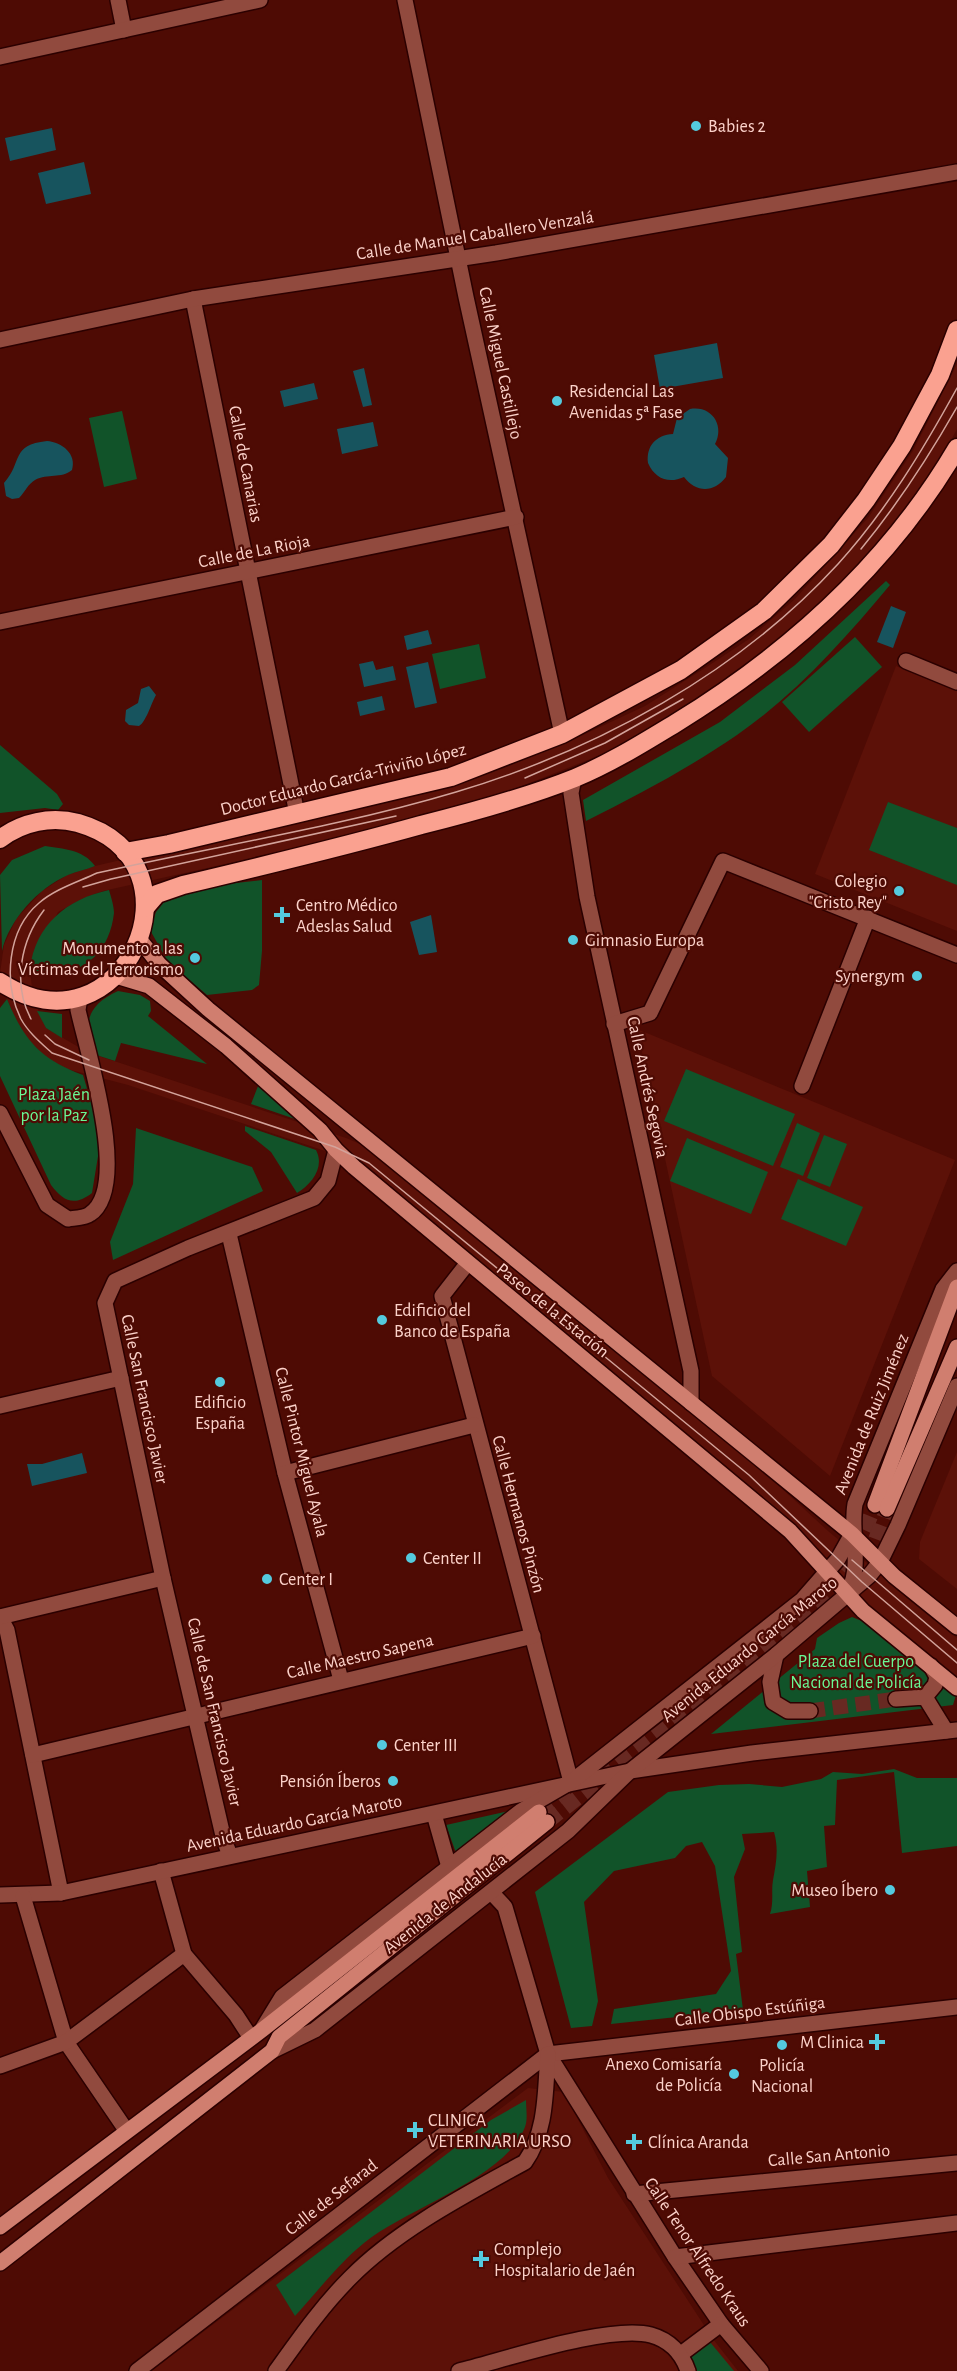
<svg xmlns="http://www.w3.org/2000/svg" width="957" height="2371" font-family="'Alegreya Sans',sans-serif">
  <rect width="100%" height="100%" fill="#4e0b04"/>
  <!-- built -->
  <g fill="#5c1108">
    <path d="M957 364V429L937 466 875 548 797 624 741 669 677 712 608 752 512 790 356 835 103 891 82 899 58 912 30 969 33 998 46 1028 87 1052 346 1138 374 1150 752 1461 828 1531 957 1638V1679L857 1598 796 1527 736 1476 358 1162 128 1085 67 1069 47 1059 20 1031 7 999 0 973 4 945 16 919 42 891 67 875 95 866 452 783 502 767 570 741 645 706 702 670 749 639 795 599 868 518 913 451Z"/>
    <path d="M896 666 957 691V931L815 874Z"/>
    <path d="M637 1029 955 1160 830 1476 712 1376Z"/>
    <path d="M957 1452V1589L919 1559 920 1542Z"/>
    <path d="M528 2088 564 2092 608 2178 713 2339 738 2371H151Z"/>
  </g>
  <!-- green -->
  <g fill="#115329">
    <path d="M122 411 137 479 104 487 89 418Z"/>
    <path d="M886 581 890 585C845 639 795 695 737 735 689 768 638 795 586 821L583 800 720 722 795 665Z"/>
    <path d="M855 637 882 667 809 732 782 702Z"/>
    <path d="M479 644 486 678 440 689 432 654Z"/>
    <path d="M0 745 57 794 63 804 58 810 45 808 0 813Z"/>
    <path d="M888 802 957 828V885L869 850Z"/>
    <path d="M45 846C63 849 83 849 95 866 86 870 77 871 68 875 38 888 9 920 2 951L0 875 12 860Z"/>
    <path d="M262 880V951L259 985 252 990 207 995 168 962 150 930 156 912 169 896 218 885Z"/>
    <path d="M109 890C111 897 114 906 114 913 109 959 73 983 30 969 35 925 67 899 109 890Z"/>
    <path d="M118 991 140 995 150 1001 151 1011 148 1016 207 1064 121 1043 115 1061 87 1052C87 1020 86 1006 118 991Z"/>
    <path d="M7 999C24 1040 40 1059 83 1075L96 1119 100 1144 92 1193C74 1207 63 1201 51 1185L0 1076V1008Z"/>
    <path d="M37 1011 62 1014V1038L46 1028Z"/>
    <path d="M686 1069 795 1114 773 1166 664 1121Z"/>
    <path d="M258 1086 298 1120 251 1104Z"/>
    <path d="M797 1123 820 1133 803 1176 780 1167Z"/>
    <path d="M245 1126 316 1150C325 1167 312 1184 297 1193L271 1152 245 1131Z"/>
    <path d="M136 1128 252 1167 263 1191 113 1260 110 1242 133 1184Z"/>
    <path d="M824 1135 847 1144 830 1187 807 1178Z"/>
    <path d="M687 1138 768 1172 751 1214 670 1181Z"/>
    <path d="M798 1179 863 1207 846 1246 781 1219Z"/>
    <path d="M852 1617 862 1621 937 1677 956 1695 953 1705 711 1734 815 1649 817 1638 839 1623Z"/>
    <path d="M894 1769 917 1778H957V1846L902 1853 894 1772 837 1780 835 1825 824 1826 827 1867 807 1871 810 1907 770 1914C774 1902 771 1891 773 1880 776 1864 779 1849 774 1832L742 1834 745 1849 734 1877 742 1952 736 1954 743 2010 611 2024 614 2009 716 1994 731 1971 715 1866 702 1842 686 1846 675 1858 614 1871 584 1902 598 2001 592 2026 571 2028 535 1892 668 1792 719 1785 749 1784 782 1787 821 1779 833 1772 862 1774Z"/>
    <path d="M513 1810 456 1853 446 1825Z"/>
    <path d="M526 2100C526 2108 528 2119 525 2127 506 2178 407 2208 364 2243 339 2263 317 2292 295 2316L276 2285 491 2120Z"/>
    <path d="M705 2336 734 2371H694L681 2354Z"/>
  </g>
  <!-- water -->
  <g fill="#17545e">
    <path d="M52 128 56 150 10 161 5 138Z"/>
    <path d="M84 162 91 194 46 204 38 173Z"/>
    <path d="M717 343 723 378 660 389 654 355Z"/>
    <path d="M364 368 372 405 363 407 353 371Z"/>
    <path d="M314 383 318 399 284 407 280 391Z"/>
    <path d="M690 409C712 405 725 426 715 444L728 458 726 477C714 493 696 493 684 477 669 484 655 479 648 463 646 446 656 435 673 434L677 418Z"/>
    <path d="M373 422 378 446 342 454 337 429Z"/>
    <path d="M47 441C62 442 77 454 72 470 61 479 48 473 35 480 28 484 25 492 19 498L12 499 6 496 4 483C23 462 10 445 47 441Z"/>
    <path d="M891 606 906 612 893 648 877 642Z"/>
    <path d="M428 630 432 644 407 650 404 636Z"/>
    <path d="M373 661 376 670 393 666 396 680 364 687 359 664Z"/>
    <path d="M428 662 437 703 415 708 406 667Z"/>
    <path d="M149 686 156 695C151 704 146 722 139 726L129 725 125 721 126 710 138 703 141 689Z"/>
    <path d="M382 696 385 710 360 716 357 702Z"/>
    <path d="M431 915 437 952 419 955 410 922Z"/>
    <path d="M82 1453 87 1473 32 1486 27 1464H42Z"/>
  </g>
  <g fill="none" stroke-linecap="round" stroke-linejoin="round">
    <!-- minor-tunnel -->
    <path stroke="#682922" stroke-width="15" stroke-dasharray="15 8" stroke-linecap="butt" d="M810 1711 896 1699"/>
    <!-- major-tunnel -->
    <g stroke="#682922" stroke-width="15" stroke-dasharray="15 8" stroke-linecap="butt">
      <path d="M807 1600C848 1568 856 1553 875 1505"/>
      <path d="M539 1812 567 1790"/>
      <path d="M547 1822 849 1584 872 1549 887 1509"/>
    </g>
    <defs>
      <g id="minor">
        <path d="M118 0 124 30"/>
        <path d="M405 0 466 297 562 734"/>
        <path d="M0 57 260 0"/>
        <path d="M193 299 297 814"/>
        <path d="M0 340 193 299 496 253 957 172"/>
        <path d="M0 622 516 517"/>
        <path d="M906 661 957 682"/>
        <path d="M574 778 571 793 587 897 691 1371V1403"/>
        <path d="M614 1024 650 1013 723 861 957 955"/>
        <path d="M802 1086 868 918"/>
        <path d="M0 1113 47 1205 68 1219C74 1218 85 1218 90 1214 131 1187 87 1051 78 1010L80 997"/>
        <path d="M229 1234 285 1473 341 1680"/>
        <path d="M467 1264 442 1296 571 1782"/>
        <path d="M0 1406 121 1378"/>
        <path d="M285 1473 474 1425"/>
        <path d="M849 1590C862 1564 850 1533 855 1504L943 1289 957 1271"/>
        <path d="M0 1617 7 1630 61 1893"/>
        <path d="M0 1617 163 1578"/>
        <path d="M776 1655 770 1682 773 1702 788 1711H810"/>
        <path d="M925 1697 935 1685 937 1677 931 1666"/>
        <path d="M896 1699 925 1697 946 1731"/>
        <path d="M33 1755 533 1636"/>
        <path d="M434 1814 449 1867"/>
        <path d="M230 1855 224 1840 163 1578 105 1303 115 1281 188 1248 314 1198 328 1181 336 1150"/>
        <path d="M161 1871 184 1954 236 2015 251 2038"/>
        <path d="M491 1892 505 1907 548 2054 675 2257 721 2324 761 2371"/>
        <path d="M0 1895 61 1893 630 1771 752 1753 957 1730"/>
        <path d="M23 1896 66 2042 126 2130"/>
        <path d="M263 2028 282 1997 521 1811 571 1782 802 1600 838 1559 852 1534"/>
        <path d="M272 2051 315 2030 568 1831 630 1771 776 1655 869 1576 880 1562 898 1525 957 1386"/>
        <path d="M548 2054 957 2007"/>
        <path d="M0 2066 66 2042 184 1954"/>
        <path d="M634 2194 957 2163"/>
        <path d="M675 2257 957 2223"/>
        <path d="M681 2354 721 2324"/>
        <path d="M137 2371 548 2054"/>
        <path d="M276 2371C299 2339 322 2306 350 2278 397 2230 467 2194 525 2162 547 2131 545 2091 548 2054"/>
        <path d="M459 2371C504 2360 610 2324 651 2335 669 2340 682 2353 688 2371"/>
      </g>
      <g id="major">
        <path d="M140 940 159 964 208 1009 852 1534 894 1576 957 1627"/>
        <path d="M116 976 149 986 226 1046 320 1130 336 1150 354 1167 790 1531 863 1611 957 1688"/>
        <path d="M875 1505 957 1287"/>
        <path d="M887 1509 957 1347"/>
        <path d="M0 2227 262 2030 539 1812"/>
        <path d="M0 2263 272 2051 279 2037 547 1822"/>
      </g>
      <g id="highway">
        <path d="M0 839C22 822 51 816 78 823 212 861 123 1062 0 982"/>
        <path d="M125 852 169 844 451 777 562 734 681 670 764 611 831 545 866 500 902 446 940 375 957 330"/>
        <path d="M145 908 157 894 183 885C263 866 342 847 421 825 473 812 525 798 575 778 611 763 643 743 676 723 790 653 889 564 957 448"/>
      </g>
    </defs>
    <!-- minor casing -->
    <use href="#minor" stroke="#2b0000" stroke-width="18"/>
    <!-- major casing -->
    <use href="#major" stroke="#2b0000" stroke-width="18"/>
    <!-- highway casing -->
    <use href="#highway" stroke="#2b0000" stroke-width="21"/>
    <!-- minor -->
    <use href="#minor" stroke="#914a3e" stroke-width="15"/>
    <!-- major -->
    <use href="#major" stroke="#d07e6f" stroke-width="15"/>
    <!-- highway -->
    <use href="#highway" stroke="#faa190" stroke-width="18"/>
    <!-- tram -->
    <g stroke="#d3a39b" stroke-width="1.5">
      <path d="M957 388C923 450 886 511 838 564 738 673 597 750 456 792 339 827 216 846 97 873 78 882 55 889 39 903 7 930 3 983 21 1019 28 1032 41 1043 52 1053L335 1147 369 1163 749 1475 862 1582 957 1663"/>
      <path d="M861 549C898 504 928 458 957 407"/>
      <path d="M525 778 605 743 683 699"/>
      <path d="M83 887 111 879 396 816"/>
      <path d="M31 1019C12 984 21 940 44 910"/>
      <path d="M45 1035 55 1044 89 1060"/>
      <path d="M852 1560 957 1650"/>
    </g>
  </g>
  <!-- markers -->
  <g fill="#54cade" stroke="#4e0b04" stroke-width="2">
    <circle cx="696" cy="126" r="6"/>
    <circle cx="557" cy="401" r="6"/>
    <circle cx="899" cy="891" r="6"/>
    <path d="M279 906h6v6h6v6h-6v6h-6v-6h-6v-6h6z"/>
    <circle cx="573" cy="940" r="6"/>
    <circle cx="195" cy="958" r="6"/>
    <circle cx="917" cy="976" r="6"/>
    <circle cx="382" cy="1320" r="6"/>
    <circle cx="220" cy="1382" r="6"/>
    <circle cx="411" cy="1558" r="6"/>
    <circle cx="267" cy="1579" r="6"/>
    <circle cx="382" cy="1745" r="6"/>
    <circle cx="393" cy="1781" r="6"/>
    <circle cx="890" cy="1890" r="6"/>
    <path d="M874 2033h6v6h6v6h-6v6h-6v-6h-6v-6h6z"/>
    <circle cx="782" cy="2045" r="6"/>
    <circle cx="734" cy="2074" r="6"/>
    <path d="M412 2121h6v6h6v6h-6v6h-6v-6h-6v-6h6z"/>
    <path d="M631 2133h6v6h6v6h-6v6h-6v-6h-6v-6h6z"/>
    <path d="M478 2250h6v6h6v6h-6v6h-6v-6h-6v-6h6z"/>
  </g>
  <g text-anchor="middle" stroke-width="4.5" stroke-linejoin="round" paint-order="stroke">
    <!-- poi labels -->
    <g font-size="18" fill="#fcd2ca" stroke="#4e0b04" text-anchor="start">
      <text x="708" y="132">Babies 2</text>
      <text x="569" y="397">Residencial Las<tspan x="569" dy="21">Avenidas 5ª Fase</tspan></text>
      <text x="887" y="887" text-anchor="end">Colegio<tspan x="887" dy="21">"Cristo Rey"</tspan></text>
      <text x="296" y="911">Centro Médico<tspan x="296" dy="21">Adeslas Salud</tspan></text>
      <text x="585" y="946">Gimnasio Europa</text>
      <text x="183" y="954" text-anchor="end">Monumento a las<tspan x="183" dy="21">Víctimas del Terrorismo</tspan></text>
      <text x="905" y="982" text-anchor="end">Synergym</text>
      <text x="394" y="1316">Edificio del<tspan x="394" dy="21">Banco de España</tspan></text>
      <text x="220" y="1408" text-anchor="middle">Edificio<tspan x="220" dy="21">España</tspan></text>
      <text x="423" y="1564">Center II</text>
      <text x="279" y="1585">Center I</text>
      <text x="394" y="1751">Center III</text>
      <text x="381" y="1787" text-anchor="end">Pensión Íberos</text>
      <text x="878" y="1896" text-anchor="end">Museo Íbero</text>
      <text x="864" y="2048" text-anchor="end">M Clinica</text>
      <text x="722" y="2070" text-anchor="end">Anexo Comisaría<tspan x="722" dy="21">de Policía</tspan></text>
      <text x="782" y="2071" text-anchor="middle">Policía<tspan x="782" dy="21">Nacional</tspan></text>
      <text x="428" y="2126">CLINICA<tspan x="428" dy="21">VETERINARIA URSO</tspan></text>
      <text x="648" y="2148">Clínica Aranda</text>
      <text x="494" y="2255">Complejo<tspan x="494" dy="21">Hospitalario de Jaén</tspan></text>
    </g>
    <!-- street labels -->
    <g font-size="18" fill="#fcd2ca" stroke="#4e0b04">
      <text transform="translate(475 235) rotate(-9)" y="6">Calle de Manuel Caballero Venzalá</text>
      <text transform="translate(501 363) rotate(78)" y="6">Calle Miguel Castillejo</text>
      <text transform="translate(246 464) rotate(79)" y="6">Calle de Canarias</text>
      <text transform="translate(254 551) rotate(-11)" y="6">Calle de La Rioja</text>
      <text transform="translate(343 779) rotate(-14)" y="6">Doctor Eduardo García-Triviño López</text>
      <text transform="translate(648 1087) rotate(78)" y="6">Calle Andrés Segovia</text>
      <text transform="translate(553 1310) rotate(39)" y="6">Paseo de la Estación</text>
      <text transform="translate(145 1399) rotate(78)" y="6">Calle San Francisco Javier</text>
      <text transform="translate(871 1414) rotate(-68)" y="6">Avenida de Ruiz Jiménez</text>
      <text transform="translate(302 1452) rotate(76)" y="6">Calle Pintor Miguel Ayala</text>
      <text transform="translate(519 1514) rotate(75)" y="6">Calle Hermanos Pinzón</text>
      <text transform="translate(749 1649) rotate(-39)" y="6">Avenida Eduardo García Maroto</text>
      <text transform="translate(360 1656) rotate(-13)" y="6">Calle Maestro Sapena</text>
      <text transform="translate(215 1712) rotate(77)" y="6">Calle de San Francisco Javier</text>
      <text transform="translate(294 1823) rotate(-12)" y="6">Avenida Eduardo García Maroto</text>
      <text transform="translate(445 1903) rotate(-38)" y="6">Avenida de Andalucía</text>
      <text transform="translate(750 2011) rotate(-7)" y="6">Calle Obispo Estúñiga</text>
      <text transform="translate(829 2155) rotate(-5)" y="6">Calle San Antonio</text>
      <text transform="translate(331 2197) rotate(-38)" y="6">Calle de Sefarad</text>
      <text transform="translate(698 2252) rotate(56)" y="6">Calle Tenor Alfredo Kraus</text>
    </g>
    <!-- park labels -->
    <g font-size="18" fill="#69f895" stroke="#4e0b04">
      <text x="54" y="1100">Plaza Jaén<tspan x="54" dy="21">por la Paz</tspan></text>
      <text x="856" y="1667">Plaza del Cuerpo<tspan x="856" dy="21">Nacional de Policía</tspan></text>
    </g>
  </g>
</svg>
